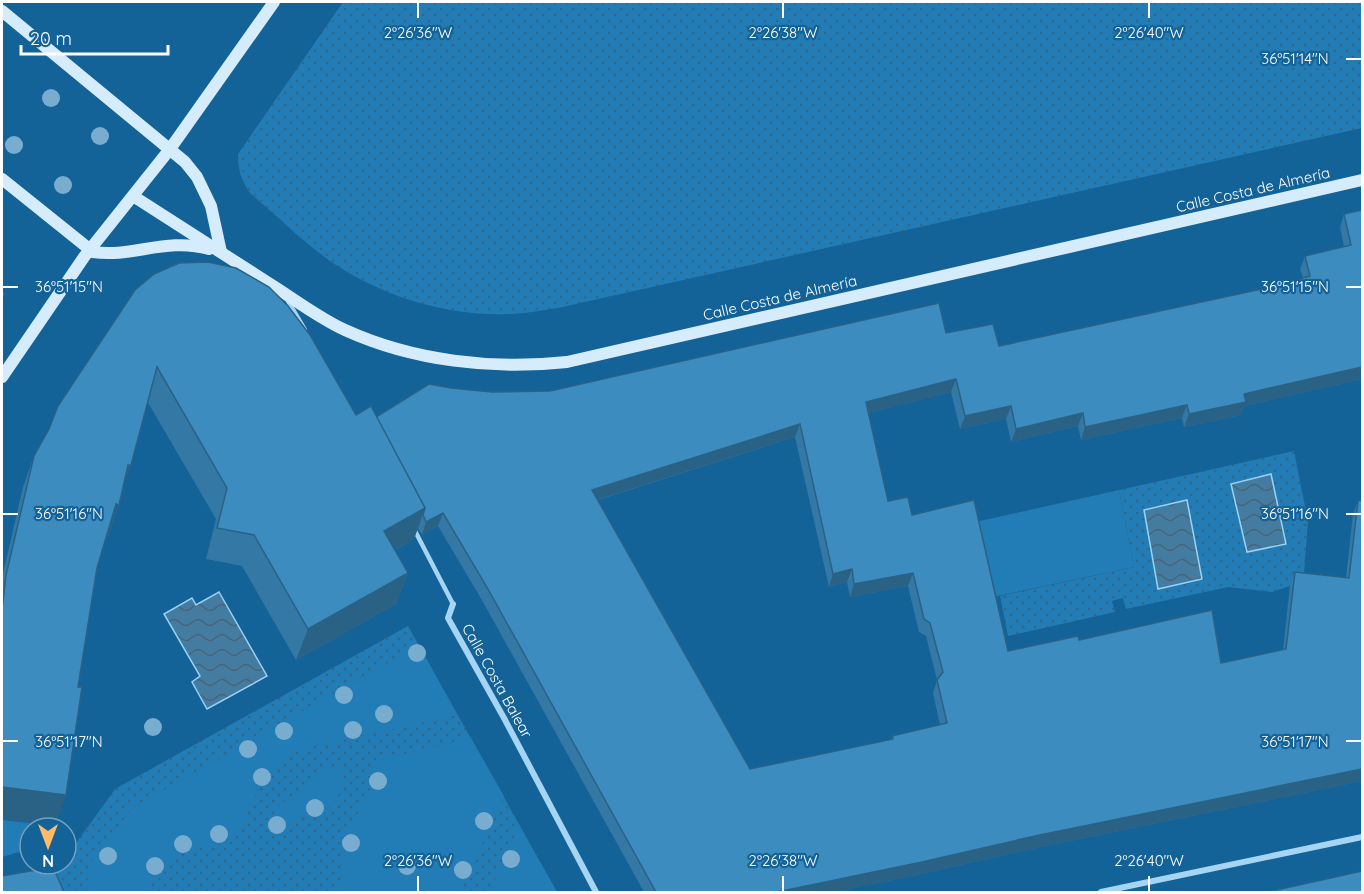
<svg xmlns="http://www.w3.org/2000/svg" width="1364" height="894" font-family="Quicksand,sans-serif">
  <defs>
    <pattern id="grass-dots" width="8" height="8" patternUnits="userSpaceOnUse" patternTransform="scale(1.5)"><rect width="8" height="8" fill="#227cb5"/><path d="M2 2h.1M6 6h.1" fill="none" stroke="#356686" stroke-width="1.8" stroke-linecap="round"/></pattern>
    <pattern id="water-waves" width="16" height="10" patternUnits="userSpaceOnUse" patternTransform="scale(1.5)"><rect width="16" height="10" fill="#447ca1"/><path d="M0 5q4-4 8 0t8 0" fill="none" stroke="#486476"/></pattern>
  </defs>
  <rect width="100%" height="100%" fill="#136298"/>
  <!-- grass -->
  <g fill="url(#grass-dots)">
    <path d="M343 2H1362V128L558 308C543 310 528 313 513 314 448 317 383 297 330 261 302 241 276 215 250 193 241 180 238 170 238 154Z"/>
    <path d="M1294 451 1308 521 1303 587 1290 586 1272 592 1228 587 1126 609 1123 598 1112 601 1115 612 1008 636 1000 596 1134 567 1119 490Z"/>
    <path d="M408 626 557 892H56L51 868 58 864H66V857L115 789Z"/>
  </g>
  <!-- garden -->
  <g fill="#227cb5">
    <path d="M1119 490 1134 567 988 598 971 523Z"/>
    <path d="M419 645 457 715 301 749C278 761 263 779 252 802 245 817 246 826 231 837 214 850 189 845 172 861 168 865 166 871 162 876 156 882 149 884 147 892H87L88 867 132 808Z"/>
    <path d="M471 738 504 796 460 892H335L343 873 346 834 369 795 373 761Z"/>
    <path d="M331 767 342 771C350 788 333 801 323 814L321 816C294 809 297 814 282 833L273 835 269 831 274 813 280 804 298 792 303 784Z"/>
    <path d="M2 820 55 826 53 828H30V849L2 857Z"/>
    <path d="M519 825 557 892H489Z"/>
  </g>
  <!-- water -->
  <g fill="url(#water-waves)" stroke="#98d2f6" stroke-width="1.5">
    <path d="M1271 474 1286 544 1247 552 1231 484Z"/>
    <path d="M1187 500 1202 579 1158 589 1144 510Z"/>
    <path d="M219 592 267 676 207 709 192 682 200 676 164 614 192 598 196 605Z"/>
  </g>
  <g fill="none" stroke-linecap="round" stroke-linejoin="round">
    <!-- lane -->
    <g stroke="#a5d5f3" stroke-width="4.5">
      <path d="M288 301 305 330"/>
      <path d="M414 529 453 604"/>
    </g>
    <!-- street -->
    <g stroke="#a5d5f3" stroke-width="6">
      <path d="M453 604 448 618 504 718 596 892"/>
      <path d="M1101 892 1362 837"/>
    </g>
    <!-- secondary -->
    <g stroke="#d5ecfd" stroke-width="12">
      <path d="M2 11 185 162 197 177 211 206 221 252"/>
      <path d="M2 179 93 252C132 258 166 237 209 249"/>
      <path d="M133 196C178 225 222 253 267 282 293 298 317 317 345 330 413 361 493 370 567 362L1362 180"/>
      <path d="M2 377 84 257 170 149 274 2"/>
    </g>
  </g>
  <!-- trees -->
  <g fill="#79add0">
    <circle cx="51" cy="98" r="9"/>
    <circle cx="100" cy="136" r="9"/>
    <circle cx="14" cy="145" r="9"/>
    <circle cx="63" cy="185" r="9"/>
    <circle cx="417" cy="653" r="9"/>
    <circle cx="344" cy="695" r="9"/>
    <circle cx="384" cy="714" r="9"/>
    <circle cx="153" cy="727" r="9"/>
    <circle cx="353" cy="730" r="9"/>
    <circle cx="284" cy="731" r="9"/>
    <circle cx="248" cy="749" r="9"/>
    <circle cx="262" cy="777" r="9"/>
    <circle cx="378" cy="781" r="9"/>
    <circle cx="315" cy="808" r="9"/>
    <circle cx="484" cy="821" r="9"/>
    <circle cx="277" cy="825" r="9"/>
    <circle cx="219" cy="834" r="9"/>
    <circle cx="351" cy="843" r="9"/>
    <circle cx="183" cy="844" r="9"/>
    <circle cx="108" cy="856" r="9"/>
    <circle cx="511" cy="859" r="9"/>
    <circle cx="155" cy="866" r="9"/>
    <circle cx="407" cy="866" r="9"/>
    <circle cx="463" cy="870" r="9"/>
  </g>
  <!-- wall -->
  <path fill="#3478a5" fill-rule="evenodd" d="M1362 210V379L1244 406 1241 415 1184 427 1182 418 1081 440 1078 426 1011 442 1006 419 960 429 951 392 868 413 888 501 912 515 1008 651 1079 640 1221 663 1283 650 1290 585 1295 572 1346 578 1353 514 1358 501 1362 781 1031 849 917 875 834 892H644L483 602 438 526 422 535 418 528 414 539 395 550 408 573 396 604 296 660 242 566 206 559 216 519 147 401 131 465 124 482 119 505 108 536H107L97 568 55 826 2 819V578L23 487 34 456 135 290 356 415 376 417 451 388 492 392 550 391 946 333 999 346 1266 288 1303 278 1300 269 1305 256 1344 247 1340 227 1344 214ZM795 437 829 587 847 582 850 597 908 586 919 632 926 636 937 680 933 693 940 725 892 736 891 740 750 769 598 500Z"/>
  <!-- shaded-wall -->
  <g fill="#2a6286">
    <path d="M1362 367V379L1244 406 1241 415 1184 427 1189 414 1244 394Z"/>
    <path d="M956 379 951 392 861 415 866 402Z"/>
    <path d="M1187 405 1182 418 1081 440 1085 427Z"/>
    <path d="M1011 406 1006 419 960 429 965 416Z"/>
    <path d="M1083 413 1078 426 1011 442 1016 429Z"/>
    <path d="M800 424 795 437 587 503 592 490Z"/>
    <path d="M128 465H131L119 496Z"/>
    <path d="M116 504 119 505 108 536 105 535Z"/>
    <path d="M425 508 414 539 373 562 384 531Z"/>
    <path d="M443 513 438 526 422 535 426 522Z"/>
    <path d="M852 569 847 582 829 587 833 574Z"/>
    <path d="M408 573 396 604 296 660 308 629Z"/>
    <path d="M913 573 908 586 850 597 854 584Z"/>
    <path d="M1362 769V781L1031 849 917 875 834 892H777L1035 836Z"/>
    <path d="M2 787 66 795 55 826 2 819Z"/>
  </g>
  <!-- building -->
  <g fill="#3c8cc0" stroke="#2a6286" stroke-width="1.5" fill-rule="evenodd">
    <path d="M1362 210V367L1244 394 1246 402 1189 414 1187 405 1085 427 1083 413 1016 429 1011 406 965 416 956 379 866 402 888 501 908 497 912 515 974 500 1008 651 1078 636 1079 640 1212 610 1221 663 1286 649 1295 572 1349 578 1358 501 1362 500V769L1035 836 922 862 777 892H656L488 589 443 513 426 522 423 515 425 508 376 417 429 384 451 388 492 392 550 391 939 303 946 333 993 324 999 346 1266 288 1310 276 1305 256 1351 245 1344 214ZM800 424 833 574 852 569 854 584 913 573 924 619 930 623 943 672 937 680 947 723 892 736 893 739 750 769 592 490Z"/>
    <path d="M208 262 236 268 269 287 288 306 310 335 356 415 371 406 425 508 384 531 408 573 308 629 254 535 217 528 227 488 157 367 131 465H128L119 505 116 504 97 568 78 687H82L66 795 2 787V610L6 575 34 456 49 429 58 406 135 290 154 274 179 263Z"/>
    <path d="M2 291 5 294 2 298Z"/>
    <path d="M53 867 64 892H2V876Z"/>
    <path d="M1362 871V892H1268Z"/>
  </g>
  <!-- ticks -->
  <path fill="none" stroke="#fff" stroke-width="2" d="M418 3V18M783 3V18M1149 3V18M1346 59H1361M3 287H18M1346 287H1361M3 514H18M1346 514H1361M3 741H18M1346 741H1361M418 876V891M783 876V891M1149 876V891"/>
  <g text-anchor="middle" stroke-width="4.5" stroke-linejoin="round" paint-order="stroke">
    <!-- street labels -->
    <g font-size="15" fill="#fff" stroke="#136298">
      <text transform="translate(1253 190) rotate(-13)" y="5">Calle Costa de Almería</text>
      <text transform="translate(780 298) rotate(-13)" y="5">Calle Costa de Almería</text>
      <text transform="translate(497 681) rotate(61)" y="5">Calle Costa Balear</text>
    </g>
  </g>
  <g font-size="15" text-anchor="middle" fill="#fff" stroke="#136298" stroke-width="4.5" stroke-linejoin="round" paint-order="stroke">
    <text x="418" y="38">2°26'36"W</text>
    <text x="783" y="38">2°26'38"W</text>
    <text x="1149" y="38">2°26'40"W</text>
    <text x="1295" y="64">36°51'14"N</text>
    <text x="1295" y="292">36°51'15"N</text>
    <text x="69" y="292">36°51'15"N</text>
    <text x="1295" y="519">36°51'16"N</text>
    <text x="69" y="519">36°51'16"N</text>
    <text x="1295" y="747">36°51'17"N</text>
    <text x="69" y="747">36°51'17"N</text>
    <text x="418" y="866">2°26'36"W</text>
    <text x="783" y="866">2°26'38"W</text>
    <text x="1149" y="866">2°26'40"W</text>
  </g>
  <!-- border -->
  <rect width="1364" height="894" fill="none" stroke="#ffffff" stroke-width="6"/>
  <!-- north arrow -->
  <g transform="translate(48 846) rotate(180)"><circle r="28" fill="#136298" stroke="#71a1c1" stroke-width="1.5"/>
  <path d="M0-4.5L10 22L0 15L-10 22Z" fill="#ffbb67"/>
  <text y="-9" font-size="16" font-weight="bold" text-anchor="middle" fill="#ffffff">N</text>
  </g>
  <!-- scale -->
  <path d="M21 45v9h147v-9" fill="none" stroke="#ffffff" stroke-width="3"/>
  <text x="30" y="45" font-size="18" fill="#ffffff" stroke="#136298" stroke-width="4.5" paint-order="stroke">20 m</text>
</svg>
